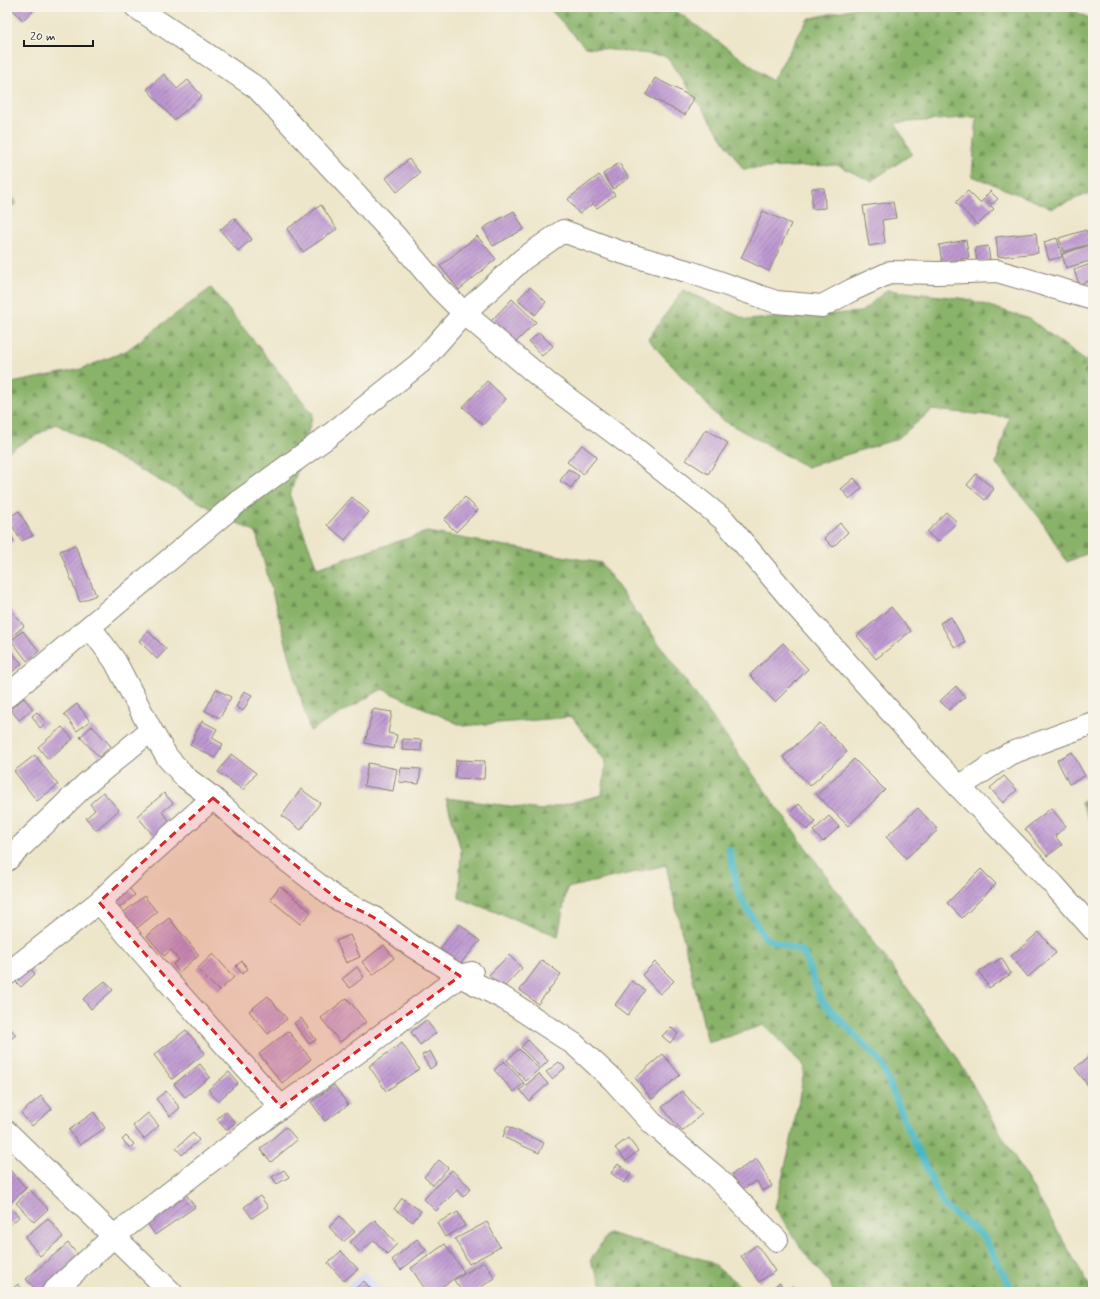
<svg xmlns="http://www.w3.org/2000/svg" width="1100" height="1299" font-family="Mynerve,sans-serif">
  <defs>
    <pattern id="forest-firs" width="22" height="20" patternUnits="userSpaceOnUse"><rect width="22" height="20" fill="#8ab36a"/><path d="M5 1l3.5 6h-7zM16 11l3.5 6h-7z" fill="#709156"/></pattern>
    <pattern id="building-hatch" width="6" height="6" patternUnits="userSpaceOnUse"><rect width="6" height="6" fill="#be98d1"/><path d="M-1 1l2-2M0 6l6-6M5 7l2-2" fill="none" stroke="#9a7ba9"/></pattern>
  </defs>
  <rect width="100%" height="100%" fill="#f7f3e8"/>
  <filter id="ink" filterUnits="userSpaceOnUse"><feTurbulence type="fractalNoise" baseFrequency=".025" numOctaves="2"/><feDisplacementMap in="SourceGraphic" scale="8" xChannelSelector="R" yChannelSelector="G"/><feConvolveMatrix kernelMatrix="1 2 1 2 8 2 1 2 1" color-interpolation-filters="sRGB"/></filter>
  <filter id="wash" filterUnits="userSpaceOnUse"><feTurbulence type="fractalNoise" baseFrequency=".012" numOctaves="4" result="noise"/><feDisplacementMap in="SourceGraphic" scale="16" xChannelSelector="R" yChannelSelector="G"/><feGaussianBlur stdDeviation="0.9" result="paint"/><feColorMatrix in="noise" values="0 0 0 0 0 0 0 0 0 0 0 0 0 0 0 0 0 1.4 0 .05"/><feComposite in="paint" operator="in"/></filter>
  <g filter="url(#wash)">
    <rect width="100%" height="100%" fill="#ede6ca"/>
    <!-- built -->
    <path fill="#d5d8f9" d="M365 1271 383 1292H341Z"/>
    <!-- forest -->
    <g fill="url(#forest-firs)" stroke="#536843">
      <path d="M548 7H671L772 81 808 19 859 7H1067L1093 20V192L1052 208 972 176 977 117 895 123 912 154 871 181 837 165 743 169 715 127 666 56 585 47Z"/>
      <path d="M7 194 17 203 7 209Z"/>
      <path d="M211 288 313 414 290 496 317 568 427 532 601 563 956 1056 1093 1292H833L831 1285 803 1251 775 1208 790 1146 805 1067 764 1025 708 1043 666 865 567 888 558 936 459 898 461 850 446 798 541 810 602 795 606 762 572 717 463 726 382 689 310 731 256 533 56 424 7 452V384L81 369 126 351Z"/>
      <path d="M683 290 747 320 861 312 887 290 967 299 1030 319 1093 367V551L1067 562 1039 517 996 464 1009 417 932 410 897 439 807 467 719 418 648 339Z"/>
      <path d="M1093 792V827L1081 803Z"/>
      <path d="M608 1233 709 1261 748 1292H606L590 1261Z"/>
    </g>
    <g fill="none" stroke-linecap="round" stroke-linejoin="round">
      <!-- stream -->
      <path stroke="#4ab8c3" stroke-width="7" d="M729 850 739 895 765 938 803 952 821 1000 880 1061 907 1126 944 1206 984 1237 1013 1292"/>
    </g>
    <g id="blocks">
      <!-- building -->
      <g fill="url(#building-hatch)">
        <path d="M10 7H37L23 20Z"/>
        <path d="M164 74 177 89 188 80 202 96 174 120 147 89Z"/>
        <path d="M655 78 694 98 685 115 646 95Z"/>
        <path d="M409 159 420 173 397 192 386 178Z"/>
        <path d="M619 163 629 178 613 189 603 174Z"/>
        <path d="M599 175 615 195 597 208 593 204 579 214 568 199Z"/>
        <path d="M812 188H824L825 208 812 209Z"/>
        <path d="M968 191 980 203 984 199 994 209 977 225 956 202Z"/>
        <path d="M990 191 998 199 992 204 985 197Z"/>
        <path d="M893 202 896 218 882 220 885 243 869 246 863 206Z"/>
        <path d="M321 205 337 229 303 252 287 229Z"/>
        <path d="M514 211 524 229 493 246 483 228Z"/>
        <path d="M763 211 791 224 769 271 741 258Z"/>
        <path d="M234 218 252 239 238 251 220 230Z"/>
        <path d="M1086 230 1090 244 1063 252 1059 238Z"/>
        <path d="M1036 233 1038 253 998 257 996 237Z"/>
        <path d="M477 236 496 259 459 290 440 266Z"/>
        <path d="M1057 238 1062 257 1049 260 1044 242Z"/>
        <path d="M966 240 969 258 942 262 939 245Z"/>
        <path d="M1090 245 1093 260 1066 268 1062 254Z"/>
        <path d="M988 246 990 260 977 262 975 248Z"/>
        <path d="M1093 263V280L1079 284 1074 270Z"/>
        <path d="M530 287 546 302 535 315 518 299Z"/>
        <path d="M512 299 536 322 514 344 491 321Z"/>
        <path d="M539 332 553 346 542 356 529 342Z"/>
        <path d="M1093 348V361L1087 357Z"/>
        <path d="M1092 360 1093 361V373L1086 368Z"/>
        <path d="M487 381 506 399 483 425 463 407Z"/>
        <path d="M706 429 728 443 708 474 686 460Z"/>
        <path d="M582 445 597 457 583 474 567 462Z"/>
        <path d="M568 469 579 476 571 488 560 481Z"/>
        <path d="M976 474 994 489 985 500 967 485Z"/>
        <path d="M854 478 862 488 850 499 841 489Z"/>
        <path d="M352 497 369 512 345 540 327 525Z"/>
        <path d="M465 497 478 510 456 532 444 520Z"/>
        <path d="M19 511 33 536 21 541 8 518Z"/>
        <path d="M946 512 957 522 938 542 927 532Z"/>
        <path d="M840 523 848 532 833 547 824 538Z"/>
        <path d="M7 527 14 541 7 544Z"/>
        <path d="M75 545 96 595 80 602 60 551Z"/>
        <path d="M7 605 24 626 11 637 7 631Z"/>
        <path d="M891 607 911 631 876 659 857 636Z"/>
        <path d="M951 617 965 642 955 648 940 623Z"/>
        <path d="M23 631 39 651 27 661 11 640Z"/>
        <path d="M148 631 166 649 157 659 139 641Z"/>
        <path d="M783 643 808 669 775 702 750 675Z"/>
        <path d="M7 646 22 664 12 672 7 666Z"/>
        <path d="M956 686 965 697 949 710 940 701Z"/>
        <path d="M216 689 231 697 220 718 205 711Z"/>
        <path d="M244 691 252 695 243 711 236 707Z"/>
        <path d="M24 698 33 709 19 720 10 709Z"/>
        <path d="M77 704 90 721 77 731 64 714Z"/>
        <path d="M373 709 392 712 388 733 397 735 394 749 365 743Z"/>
        <path d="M37 712 46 723 40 728 32 716Z"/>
        <path d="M202 721 217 729 212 738 223 744 215 758 190 745Z"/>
        <path d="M820 723 847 752 810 786 783 757Z"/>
        <path d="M92 726 111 746 99 757 80 737Z"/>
        <path d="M62 727 73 739 48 759 38 747Z"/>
        <path d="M403 739 422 740 421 751 402 750Z"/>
        <path d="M1072 752 1085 776 1069 784 1057 760Z"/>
        <path d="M231 754 256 773 243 790 218 772Z"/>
        <path d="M35 755 58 785 37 801 14 771Z"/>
        <path d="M854 759 885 790 848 826 817 795Z"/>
        <path d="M456 760 485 761 484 779 455 778Z"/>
        <path d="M368 763 397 769 393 791 364 786Z"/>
        <path d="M401 768 421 769 419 784 399 782Z"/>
        <path d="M1004 776 1017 790 1003 803 990 788Z"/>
        <path d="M301 789 320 803 301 830 282 816Z"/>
        <path d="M103 792 119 810 96 830 86 818 95 810 90 804Z"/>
        <path d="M164 793 173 803 162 812 174 826 158 841 137 816Z"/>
        <path d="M799 804 816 822 807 830 790 812Z"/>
        <path d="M918 808 938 830 906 858 886 837Z"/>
        <path d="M1051 808 1066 826 1055 836 1062 845 1047 856 1025 829Z"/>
        <path d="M829 816 839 827 823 842 813 831Z"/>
        <path d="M981 869 996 884 962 918 947 903Z"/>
        <path d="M127 886 135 895 117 910 110 902Z"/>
        <path d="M280 886 311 912 300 924 270 899Z"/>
        <path d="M144 896 157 912 136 929 123 913Z"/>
        <path d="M169 918 199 955 179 972 173 964 179 960 171 950 164 956 147 936Z"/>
        <path d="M460 924 480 941 459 965 440 948Z"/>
        <path d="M1039 932 1056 953 1028 977 1011 956Z"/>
        <path d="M350 935 360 957 346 963 336 941Z"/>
        <path d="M384 945 394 958 373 975 362 962Z"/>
        <path d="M213 954 234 977 219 991 197 969Z"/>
        <path d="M509 955 522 968 503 988 489 975Z"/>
        <path d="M1002 958 1011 974 989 988 979 971Z"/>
        <path d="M542 960 561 974 538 1004 520 990Z"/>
        <path d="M242 961 248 969 242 974 236 966Z"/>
        <path d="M655 962 674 981 660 994 642 975Z"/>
        <path d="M28 966 35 974 21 987 13 979Z"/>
        <path d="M357 967 364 977 350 988 342 979Z"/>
        <path d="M105 981 113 990 91 1009 83 999Z"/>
        <path d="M632 981 645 990 628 1015 615 1005Z"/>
        <path d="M268 996 287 1019 268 1034 249 1011Z"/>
        <path d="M347 998 366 1022 340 1042 321 1018Z"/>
        <path d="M301 1018 316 1040 309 1044 294 1023Z"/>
        <path d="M426 1020 436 1033 420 1045 411 1032Z"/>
        <path d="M7 1024 16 1035 7 1042Z"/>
        <path d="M671 1027 678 1034 670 1043 662 1036Z"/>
        <path d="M186 1030 205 1053 172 1079 154 1055Z"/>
        <path d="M288 1031 311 1059 282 1083 259 1054Z"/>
        <path d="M528 1040 548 1061 541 1068 521 1047Z"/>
        <path d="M402 1043 419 1069 386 1091 369 1066Z"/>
        <path d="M7 1044 12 1051 7 1054Z"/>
        <path d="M519 1049 539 1069 526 1081 507 1060Z"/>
        <path d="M430 1051 437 1064 430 1069 422 1055Z"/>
        <path d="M663 1054 680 1075 652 1099 635 1078Z"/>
        <path d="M1093 1054V1085L1090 1088 1075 1068Z"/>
        <path d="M504 1061 524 1083 514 1092 494 1070Z"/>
        <path d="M559 1062 565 1068 552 1079 546 1072Z"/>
        <path d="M200 1064 210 1077 185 1097 174 1084Z"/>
        <path d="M229 1072 238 1083 218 1101 208 1090Z"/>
        <path d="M539 1074 548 1084 529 1101 520 1090Z"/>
        <path d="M334 1085 348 1105 325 1121 311 1102Z"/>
        <path d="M166 1091 180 1108 170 1116 156 1099Z"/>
        <path d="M682 1091 702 1114 682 1131 662 1107Z"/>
        <path d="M41 1096 52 1109 32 1126 21 1113Z"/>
        <path d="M225 1111 235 1122 226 1130 217 1119Z"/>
        <path d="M94 1112 105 1128 80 1145 69 1130Z"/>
        <path d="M148 1113 159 1126 144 1139 133 1126Z"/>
        <path d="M507 1126 544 1143 539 1153 503 1137Z"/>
        <path d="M286 1127 297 1140 271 1162 260 1149Z"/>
        <path d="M193 1133 199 1140 182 1155 176 1148Z"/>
        <path d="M126 1136 134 1144 130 1148 122 1140Z"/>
        <path d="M628 1138 638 1151 626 1161 615 1148Z"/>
        <path d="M757 1159 772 1186 762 1191 757 1181 741 1190 732 1174Z"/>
        <path d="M439 1160 448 1168 433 1185 424 1177Z"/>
        <path d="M618 1164 631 1174 624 1183 611 1173Z"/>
        <path d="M7 1167 26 1188 7 1206Z"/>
        <path d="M284 1170 289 1177 277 1184 272 1177Z"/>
        <path d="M452 1170 471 1188 463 1197 457 1190 436 1211 424 1199Z"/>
        <path d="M30 1190 48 1209 34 1222 16 1203Z"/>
        <path d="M185 1193 195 1207 155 1235 146 1221Z"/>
        <path d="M260 1196 268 1207 252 1218 244 1207Z"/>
        <path d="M402 1198 421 1211 413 1222 394 1209Z"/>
        <path d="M11 1208 19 1217 7 1228V1212Z"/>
        <path d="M458 1212 465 1226 445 1237 437 1223Z"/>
        <path d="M340 1216 355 1232 343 1242 329 1227Z"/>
        <path d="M48 1218 63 1237 40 1256 25 1237Z"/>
        <path d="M375 1220 397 1244 387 1254 374 1240 360 1253 350 1242Z"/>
        <path d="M487 1222 500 1247 469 1264 455 1239Z"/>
        <path d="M417 1239 426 1250 401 1270 392 1260Z"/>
        <path d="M68 1243 81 1259 42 1292H38L26 1279Z"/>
        <path d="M445 1244 464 1272 434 1292H427L411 1268Z"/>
        <path d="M757 1245 775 1271 759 1282 741 1256Z"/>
        <path d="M341 1251 358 1269 344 1281 328 1263Z"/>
        <path d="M484 1262 495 1278 473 1292H462L454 1280Z"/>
        <path d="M364 1281 373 1292H351Z"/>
        <path d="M780 1283 783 1290 778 1292H763Z"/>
        <path d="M18 1284 25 1292H9Z"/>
        <path d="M794 1287 797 1292H786Z"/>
      </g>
    </g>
  </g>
  <g filter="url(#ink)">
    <use href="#blocks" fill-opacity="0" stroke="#848173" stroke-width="1"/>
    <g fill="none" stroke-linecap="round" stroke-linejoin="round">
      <defs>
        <g id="minor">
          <path d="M136 7 257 88 396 237 438 287 464 313 546 382 637 450 724 520 798 608 939 766 1053 884 1093 929"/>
          <path d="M90 627 115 661 151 730 167 757 186 778 213 798 268 846 337 899 373 917 412 946 460 976 505 999 574 1044 614 1081 652 1123 716 1177 777 1240"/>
          <path d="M7 696 238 502 330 435 420 363 464 313 523 259 563 231 620 252 690 272 776 302 822 306 852 290 891 272 938 273 997 271 1093 299"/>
          <path d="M959 787 1009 754 1093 723"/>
          <path d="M7 860 86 784 151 730"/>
          <path d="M99 902 156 968 281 1107"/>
          <path d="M7 974 99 902 138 865 213 798"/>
          <path d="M7 1132 171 1292"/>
          <path d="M53 1292 114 1236 281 1107 368 1045 460 976 472 973"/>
        </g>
      </defs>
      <!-- minor casing -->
      <use href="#minor" stroke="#848173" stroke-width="24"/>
      <!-- minor -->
      <use href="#minor" stroke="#fff" stroke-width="22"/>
    </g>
  </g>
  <!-- marked area -->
  <path fill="#d62828" fill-opacity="0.2" stroke="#d62828" stroke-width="3" stroke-dasharray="8 5" stroke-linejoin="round" d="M213 798 337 899 373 917 460 976 281 1107 99 902Z"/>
  <!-- margin -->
  <rect width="1100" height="1299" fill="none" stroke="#f7f3e8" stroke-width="24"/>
  <!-- scale -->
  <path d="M24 40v6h69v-6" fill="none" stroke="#1c1c1c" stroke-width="2"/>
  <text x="30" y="40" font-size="12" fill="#1c1c1c" stroke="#f7f3e8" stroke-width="3" paint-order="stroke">20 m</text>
</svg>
